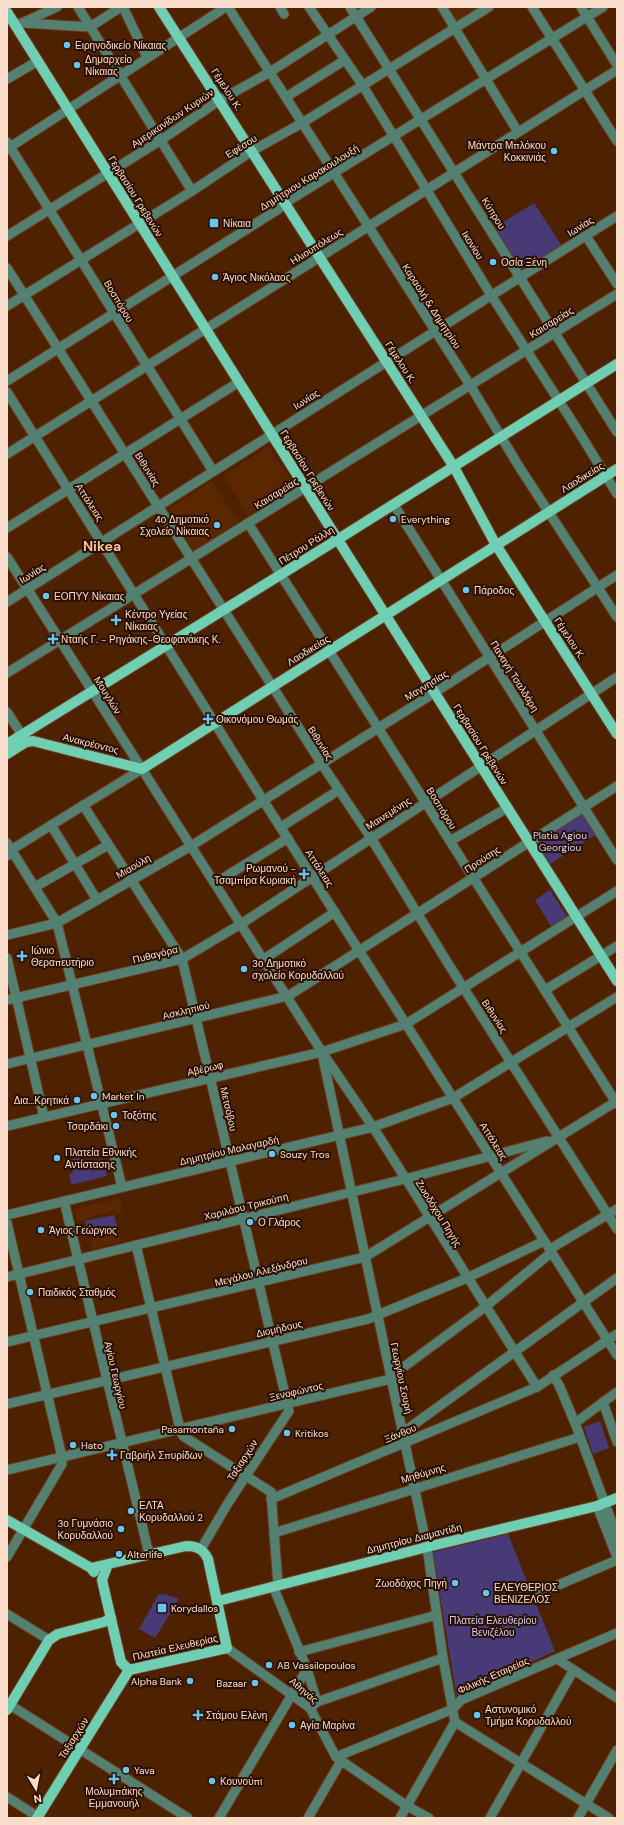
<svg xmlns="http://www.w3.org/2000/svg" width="624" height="1825" font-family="'DM Sans',sans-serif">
  <rect width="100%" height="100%" fill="#4e2100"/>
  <!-- built -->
  <g fill="#5a2700">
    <path d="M445 7H479L454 22Z"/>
    <path d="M269 446 295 487 249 517 223 475Z"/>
    <path d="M212 481 239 523 194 551 169 509Z"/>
    <path d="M120 1198 123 1212 113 1214V1211L85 1218 86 1220 77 1222 74 1209Z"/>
    <path d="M119 1231 122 1242 93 1249 90 1238Z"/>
  </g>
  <!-- green -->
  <g fill="#483a76">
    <path d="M534 203 562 246 521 272 494 228Z"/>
    <path d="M583 811 597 834 547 866 532 842Z"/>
    <path d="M550 890 568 918 552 928 535 900Z"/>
    <path d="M80 1158 87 1162 103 1159 107 1176 71 1185 69 1174 73 1173 69 1160Z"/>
    <path d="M114 1215 118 1229 89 1236 85 1221Z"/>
    <path d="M600 1421 609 1448 593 1454 584 1427Z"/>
    <path d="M508 1534 555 1651 459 1696 456 1693 433 1552Z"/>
    <path d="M165 1594 179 1599 155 1638 139 1629 158 1595Z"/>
  </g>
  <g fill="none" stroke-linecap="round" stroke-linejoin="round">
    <defs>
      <g id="minor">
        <path d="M78 7 192 191"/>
        <path d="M123 7 147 57"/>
        <path d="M228 7 470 385 518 465 617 617"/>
        <path d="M280 7 284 14"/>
        <path d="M309 7 363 86 491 295 577 429 617 494"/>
        <path d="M350 7 617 432"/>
        <path d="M442 7 518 132"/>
        <path d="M532 7 617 141"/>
        <path d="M581 7 617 65"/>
        <path d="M24 22 57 7"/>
        <path d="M15 24 23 23 90 27 121 7"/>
        <path d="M7 79 38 61"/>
        <path d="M286 97 345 60"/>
        <path d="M7 142 213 471"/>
        <path d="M7 149 226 7"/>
        <path d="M7 236 161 140 220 100 270 72 371 7"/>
        <path d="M586 236 617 284"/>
        <path d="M7 268 321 763 371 838 449 965 617 1229"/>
        <path d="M7 306 192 191 252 151 302 123 489 7"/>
        <path d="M7 381 277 210 285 203 603 7"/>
        <path d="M7 392 263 800 617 1355"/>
        <path d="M7 454 617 70"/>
        <path d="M394 505 617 860"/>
        <path d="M248 523 617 1104"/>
        <path d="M7 528 239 382"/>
        <path d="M7 557 322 1052 373 1127 537 1387"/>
        <path d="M7 602 617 216"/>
        <path d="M7 673 617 294"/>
        <path d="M7 712 22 735"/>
        <path d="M83 805 182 959 289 1411 228 1503 201 1549"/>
        <path d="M51 825 97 900"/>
        <path d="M281 827 339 790"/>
        <path d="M450 841 507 808"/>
        <path d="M7 843 57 923 122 1187"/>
        <path d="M7 856 11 850 142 769"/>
        <path d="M215 883 288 838"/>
        <path d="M35 887 108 845"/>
        <path d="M7 935 57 923 191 846 434 693 617 575"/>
        <path d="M7 958 44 1117"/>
        <path d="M264 959 335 912"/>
        <path d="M545 990 617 946"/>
        <path d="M7 1000 182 959 241 924 617 677"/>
        <path d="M323 1058 427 1547 443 1658 455 1722 609 1818"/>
        <path d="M7 1064 288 996 617 786"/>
        <path d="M7 1126 322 1052 406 1024 617 891"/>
        <path d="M64 1201 149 1554"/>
        <path d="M7 1215 373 1127 453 1098 617 997"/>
        <path d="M7 1223 62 1457V1464L7 1557"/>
        <path d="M136 1245 180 1429 183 1436 271 1492 278 1585"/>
        <path d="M550 1249 617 1209"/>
        <path d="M7 1277 405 1179 547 1141"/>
        <path d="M7 1342 365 1257 617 1101"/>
        <path d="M553 1375 559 1385 575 1423 617 1536"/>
        <path d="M603 1402 617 1442"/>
        <path d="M7 1404 368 1319 467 1278 544 1241"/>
        <path d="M575 1423 617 1392"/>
        <path d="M402 1433 617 1278"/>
        <path d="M7 1470 391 1379 401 1369 485 1307 552 1252"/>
        <path d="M271 1499 537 1387 617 1334"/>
        <path d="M597 1506 617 1557"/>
        <path d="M274 1533 580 1437"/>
        <path d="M273 1586 307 1669 317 1702"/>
        <path d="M537 1594 617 1560"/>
        <path d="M7 1614 49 1640"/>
        <path d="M227 1648 310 1708 336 1757 407 1806 429 1818"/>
        <path d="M299 1652 437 1615"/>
        <path d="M557 1659 617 1698"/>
        <path d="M7 1703 188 1818"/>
        <path d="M310 1708 317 1702 443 1658"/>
        <path d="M336 1757 453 1709 461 1700 617 1633"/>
        <path d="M7 1797 40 1818"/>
        <path d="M219 1818 307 1669"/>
        <path d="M308 1818 341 1761"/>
        <path d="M400 1818 455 1722"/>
        <path d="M490 1818 573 1671"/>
        <path d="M578 1818 617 1750"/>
      </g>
      <g id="major">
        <path d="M159 7 454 467 496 545 617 734"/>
        <path d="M7 12 338 540 617 981"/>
        <path d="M7 744 340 538 617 364"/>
        <path d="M7 754 26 742 33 741 142 769 617 469"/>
        <path d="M7 1520 91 1568 94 1572"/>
        <path d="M91 1568 186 1546C197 1546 203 1549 208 1559L227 1648 129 1670 121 1662 102 1580 108 1564"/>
        <path d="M218 1601 427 1547 597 1506 617 1498"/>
        <path d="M7 1710 49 1640 58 1634 104 1622 111 1618"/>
        <path d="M37 1818 129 1670"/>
      </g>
    </defs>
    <!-- minor casing -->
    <use href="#minor" stroke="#6a3f20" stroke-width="11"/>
    <!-- major casing -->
    <use href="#major" stroke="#6a3f20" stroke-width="12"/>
    <!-- minor -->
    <use href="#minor" stroke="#548072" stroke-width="9"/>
    <!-- major -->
    <use href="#major" stroke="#70cfb3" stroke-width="10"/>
  </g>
  <!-- markers -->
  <g fill="#69c4f1" stroke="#291001" stroke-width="1.5">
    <circle cx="67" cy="45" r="4"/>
    <circle cx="77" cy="65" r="4"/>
    <circle cx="554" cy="151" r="4"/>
    <rect x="209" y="218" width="10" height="10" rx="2"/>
    <circle cx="493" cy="262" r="4"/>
    <circle cx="215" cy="277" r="4"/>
    <circle cx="393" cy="519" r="4"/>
    <circle cx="217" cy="525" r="4"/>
    <circle cx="466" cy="590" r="4"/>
    <circle cx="46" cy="596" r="4"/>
    <path d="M114 614h4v4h4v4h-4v4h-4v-4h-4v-4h4z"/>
    <path d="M51 633h4v4h4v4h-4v4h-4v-4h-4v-4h4z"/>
    <path d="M206 713h4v4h4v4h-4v4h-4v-4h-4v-4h4z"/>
    <path d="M302 868h4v4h4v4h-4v4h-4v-4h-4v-4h4z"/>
    <path d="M20 950h4v4h4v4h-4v4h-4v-4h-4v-4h4z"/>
    <circle cx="244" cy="969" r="4"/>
    <circle cx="94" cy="1096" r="4"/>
    <circle cx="77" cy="1100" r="4"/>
    <circle cx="114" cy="1115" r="4"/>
    <circle cx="116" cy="1126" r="4"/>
    <circle cx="272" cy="1154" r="4"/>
    <circle cx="57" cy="1158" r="4"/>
    <circle cx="250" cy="1222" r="4"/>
    <circle cx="41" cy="1230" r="4"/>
    <circle cx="30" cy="1292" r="4"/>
    <circle cx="232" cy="1429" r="4"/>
    <circle cx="287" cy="1433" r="4"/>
    <circle cx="73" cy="1445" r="4"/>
    <path d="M110 1449h4v4h4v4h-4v4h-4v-4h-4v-4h4z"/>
    <circle cx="131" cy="1511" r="4"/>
    <circle cx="121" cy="1529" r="4"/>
    <circle cx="119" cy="1554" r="4"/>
    <circle cx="455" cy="1583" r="4"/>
    <circle cx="486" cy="1593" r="4"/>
    <rect x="157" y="1603" width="10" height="10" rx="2"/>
    <circle cx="269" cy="1665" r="4"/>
    <circle cx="190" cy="1681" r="4"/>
    <circle cx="255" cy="1683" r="4"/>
    <path d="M196 1709h4v4h4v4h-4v4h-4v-4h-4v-4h4z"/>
    <circle cx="477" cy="1715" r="4"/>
    <circle cx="292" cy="1725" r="4"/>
    <circle cx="126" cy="1770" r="4"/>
    <path d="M112 1773h4v4h4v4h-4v4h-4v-4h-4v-4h4z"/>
    <circle cx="212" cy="1781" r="4"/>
  </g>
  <g text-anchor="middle" stroke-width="4" stroke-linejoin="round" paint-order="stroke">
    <!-- poi labels -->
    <g font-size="10" fill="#fadccb" stroke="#291001" text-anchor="start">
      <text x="75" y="49">Ειρηνοδικείο Νίκαιας</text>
      <text x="85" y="63">Δημαρχείο<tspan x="85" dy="12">Νίκαιας</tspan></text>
      <text x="546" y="149" text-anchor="end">Μάντρα Μπλόκου<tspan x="546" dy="12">Κοκκινιάς</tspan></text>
      <text x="223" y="227">Νίκαια</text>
      <text x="501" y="266">Οσία Ξένη</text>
      <text x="223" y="281">Άγιος Νικόλαος</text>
      <text x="209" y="523" text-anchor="end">4ο Δημοτικό<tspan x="209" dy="12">Σχολείο Νίκαιας</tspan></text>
      <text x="401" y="523">Everything</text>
      <text x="474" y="594">Πάροδος</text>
      <text x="54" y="600">ΕΟΠΥΥ Νίκαιας</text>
      <text x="125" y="618">Κέντρο Υγείας<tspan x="125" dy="12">Νίκαιας</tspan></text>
      <text x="61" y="643">Νταής Γ. - Ρηγάκης-Θεοφανάκης Κ.</text>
      <text x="216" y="723">Οικονόμου Θωμάς</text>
      <text x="296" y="872" text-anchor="end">Ρωμανού -<tspan x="296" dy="12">Τσαμπίρα Κυριακή</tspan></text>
      <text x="31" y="954">Ιώνιο<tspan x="31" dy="12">Θεραπευτήριο</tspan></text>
      <text x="252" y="967">3ο Δημοτικό<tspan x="252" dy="12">σχολείο Κορυδαλλού</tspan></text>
      <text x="102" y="1100">Market In</text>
      <text x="69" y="1104" text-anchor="end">Δια...Κρητικά</text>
      <text x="122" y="1119">Τοξότης</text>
      <text x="108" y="1130" text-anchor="end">Τσαρδάκι</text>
      <text x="65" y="1156">Πλατεία Εθνικής<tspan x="65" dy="12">Αντίστασης</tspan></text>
      <text x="280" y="1158">Souzy Tros</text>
      <text x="258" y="1226">Ο Γλάρος</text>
      <text x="49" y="1234">Άγιος Γεώργιος</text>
      <text x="38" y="1296">Παιδικός Σταθμός</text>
      <text x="224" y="1433" text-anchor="end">Pasamontaña</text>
      <text x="295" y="1437">Kritikos</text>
      <text x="81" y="1449">Hato</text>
      <text x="120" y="1459">Γαβριήλ Σπυρίδων</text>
      <text x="139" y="1509">ΕΛΤΑ<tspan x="139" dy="12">Κορυδαλλού 2</tspan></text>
      <text x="113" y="1527" text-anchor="end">3ο Γυμνάσιο<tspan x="113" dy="12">Κορυδαλλού</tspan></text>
      <text x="127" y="1558">Alterlife</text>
      <text x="447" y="1587" text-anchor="end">Ζωοδόχος Πηγή</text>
      <text x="494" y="1591">ΕΛΕΥΘΕΡΙΟΣ<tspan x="494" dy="12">ΒΕΝΙΖΕΛΟΣ</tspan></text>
      <text x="171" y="1612">Korydallos</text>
      <text x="277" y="1669">AB Vassilopoulos</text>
      <text x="182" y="1685" text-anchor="end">Alpha Bank</text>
      <text x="247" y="1687" text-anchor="end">Bazaar</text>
      <text x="485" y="1713">Αστυνομικό<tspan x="485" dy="12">Τμήμα Κορυδαλλού</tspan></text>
      <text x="206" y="1719">Στάμου Ελένη</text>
      <text x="300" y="1729">Αγία Μαρίνα</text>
      <text x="134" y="1774">Yava</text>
      <text x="220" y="1785">Κουνούπι</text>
      <text x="114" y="1795" text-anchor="middle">Μολυμπάκης<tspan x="114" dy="12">Εμμανουήλ</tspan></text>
    </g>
    <!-- street labels -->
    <g font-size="10" fill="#fadccb" stroke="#291001">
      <text transform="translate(227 89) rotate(57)" y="4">Γέμελου Κ.</text>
      <text transform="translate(172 118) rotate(-34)" y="4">Αμερικανίδων Κυριών</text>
      <text transform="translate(241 146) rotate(-32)" y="4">Εφέσου</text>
      <text transform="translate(309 177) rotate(-32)" y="4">Δημήτριου Καρακουλουξή</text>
      <text transform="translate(136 196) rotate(58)" y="4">Γερβασίου Γρεβενών</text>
      <text transform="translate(494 213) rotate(58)" y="4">Κύπρου</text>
      <text transform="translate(580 226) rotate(-32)" y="4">Ιωνίας</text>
      <text transform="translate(473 245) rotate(58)" y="4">Ικονίου</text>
      <text transform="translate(316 246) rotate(-32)" y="4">Ηλιουπόλεως</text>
      <text transform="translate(119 301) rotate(59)" y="4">Βοσπόρου</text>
      <text transform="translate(432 306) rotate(57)" y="4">Καραολή &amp; Δημητρίου</text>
      <text transform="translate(551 322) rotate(-32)" y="4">Καισαρείας</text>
      <text transform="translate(401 362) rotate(57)" y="4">Γέμελου Κ.</text>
      <text transform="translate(306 399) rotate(-32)" y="4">Ιωνίας</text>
      <text transform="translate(148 469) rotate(58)" y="4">Βιθυνίας</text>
      <text transform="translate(308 470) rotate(58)" y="4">Γερβασίου Γρεβενών</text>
      <text transform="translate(582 477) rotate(-32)" y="4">Λαοδικείας</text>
      <text transform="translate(276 493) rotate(-32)" y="4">Καισαρείας</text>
      <text transform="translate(90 502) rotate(57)" y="4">Αττάλειας</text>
      <text transform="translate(306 545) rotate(-32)" y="4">Πέτρου Ράλλη</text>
      <text transform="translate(32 573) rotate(-32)" y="4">Ιωνίας</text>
      <text transform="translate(570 638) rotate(57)" y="4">Γέμελου Κ.</text>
      <text transform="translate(308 650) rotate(-32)" y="4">Λαοδικείας</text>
      <text transform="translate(515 676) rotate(58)" y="4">Παναγή Τσαλδάρη</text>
      <text transform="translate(426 685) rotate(-32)" y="4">Μαγνησίας</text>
      <text transform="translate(108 695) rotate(58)" y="4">Μουγλών</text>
      <text transform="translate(91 743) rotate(14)" y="4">Ανακρέοντος</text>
      <text transform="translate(321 743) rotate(58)" y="4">Βιθυνίας</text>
      <text transform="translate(481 744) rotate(58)" y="4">Γερβασίου Γρεβενών</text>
      <text transform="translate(442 808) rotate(58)" y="4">Βοσπόρου</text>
      <text transform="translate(388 813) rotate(-33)" y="4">Μαινεμένης</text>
      <text transform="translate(482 859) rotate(-33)" y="4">Προύσης</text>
      <text transform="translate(133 866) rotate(-30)" y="4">Μιαούλη</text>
      <text transform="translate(320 868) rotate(57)" y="4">Αττάλειας</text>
      <text transform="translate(155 954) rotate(-14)" y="4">Πυθαγόρα</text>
      <text transform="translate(186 1010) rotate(-14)" y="4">Ασκληπιού</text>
      <text transform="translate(495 1016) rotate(57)" y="4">Βιθυνίας</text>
      <text transform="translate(205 1068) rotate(-13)" y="4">Αβέρωφ</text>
      <text transform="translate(229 1109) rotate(77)" y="4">Μετσόβου</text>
      <text transform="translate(494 1141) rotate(58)" y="4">Αττάλειας</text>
      <text transform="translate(229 1150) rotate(-13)" y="4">Δημητρίου Μαλαγαρδή</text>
      <text transform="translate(246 1206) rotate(-14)" y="4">Χαριλάου Τρικούπη</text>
      <text transform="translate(439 1213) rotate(58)" y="4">Ζωοδόχου Πηγής</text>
      <text transform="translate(261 1271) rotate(-14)" y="4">Μεγάλου Αλεξάνδρου</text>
      <text transform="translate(279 1328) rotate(-13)" y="4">Διομήδους</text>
      <text transform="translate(116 1375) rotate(77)" y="4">Αγίου Γεωργίου</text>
      <text transform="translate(402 1378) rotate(78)" y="4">Γεωργίου Σουρή</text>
      <text transform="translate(296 1391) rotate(-13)" y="4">Ξενοφώντος</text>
      <text transform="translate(400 1433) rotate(-23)" y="4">Ξάνθου</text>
      <text transform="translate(242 1460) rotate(-57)" y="4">Ταξιαρχών</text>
      <text transform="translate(423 1473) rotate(-17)" y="4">Μηθύμνης</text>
      <text transform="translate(414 1538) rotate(-14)" y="4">Δημητρίου Διαμαντίδη</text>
      <text transform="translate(175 1647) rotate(-13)" y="4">Πλατεία Ελευθερίας</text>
      <text transform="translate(493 1675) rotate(-24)" y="4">Φιλικής Εταιρείας</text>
      <text transform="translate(304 1690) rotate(40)" y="4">Αθηνάς</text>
      <text transform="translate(73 1738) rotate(-58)" y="4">Ταξιαρχών</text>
    </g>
    <!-- park labels -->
    <g font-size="10" fill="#d1cbf6" stroke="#291001">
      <text x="560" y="839">Platia Agiou<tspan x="560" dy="12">Georgiou</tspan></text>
      <text x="493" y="1624">Πλατεία Ελευθερίου<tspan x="493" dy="12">Βενιζέλου</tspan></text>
    </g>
    <!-- district labels -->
    <g font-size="14" font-weight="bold" fill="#f7be9b" stroke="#291001">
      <text x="102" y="551">Nikea</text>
    </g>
  </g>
  <!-- border -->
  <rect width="624" height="1825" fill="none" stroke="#fadccb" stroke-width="16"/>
  <!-- north arrow -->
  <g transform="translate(36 1789) rotate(170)" stroke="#291001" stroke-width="3" paint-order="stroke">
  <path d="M0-3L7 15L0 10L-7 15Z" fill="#fadccb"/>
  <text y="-6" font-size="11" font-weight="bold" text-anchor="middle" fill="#fadccb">N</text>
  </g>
</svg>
